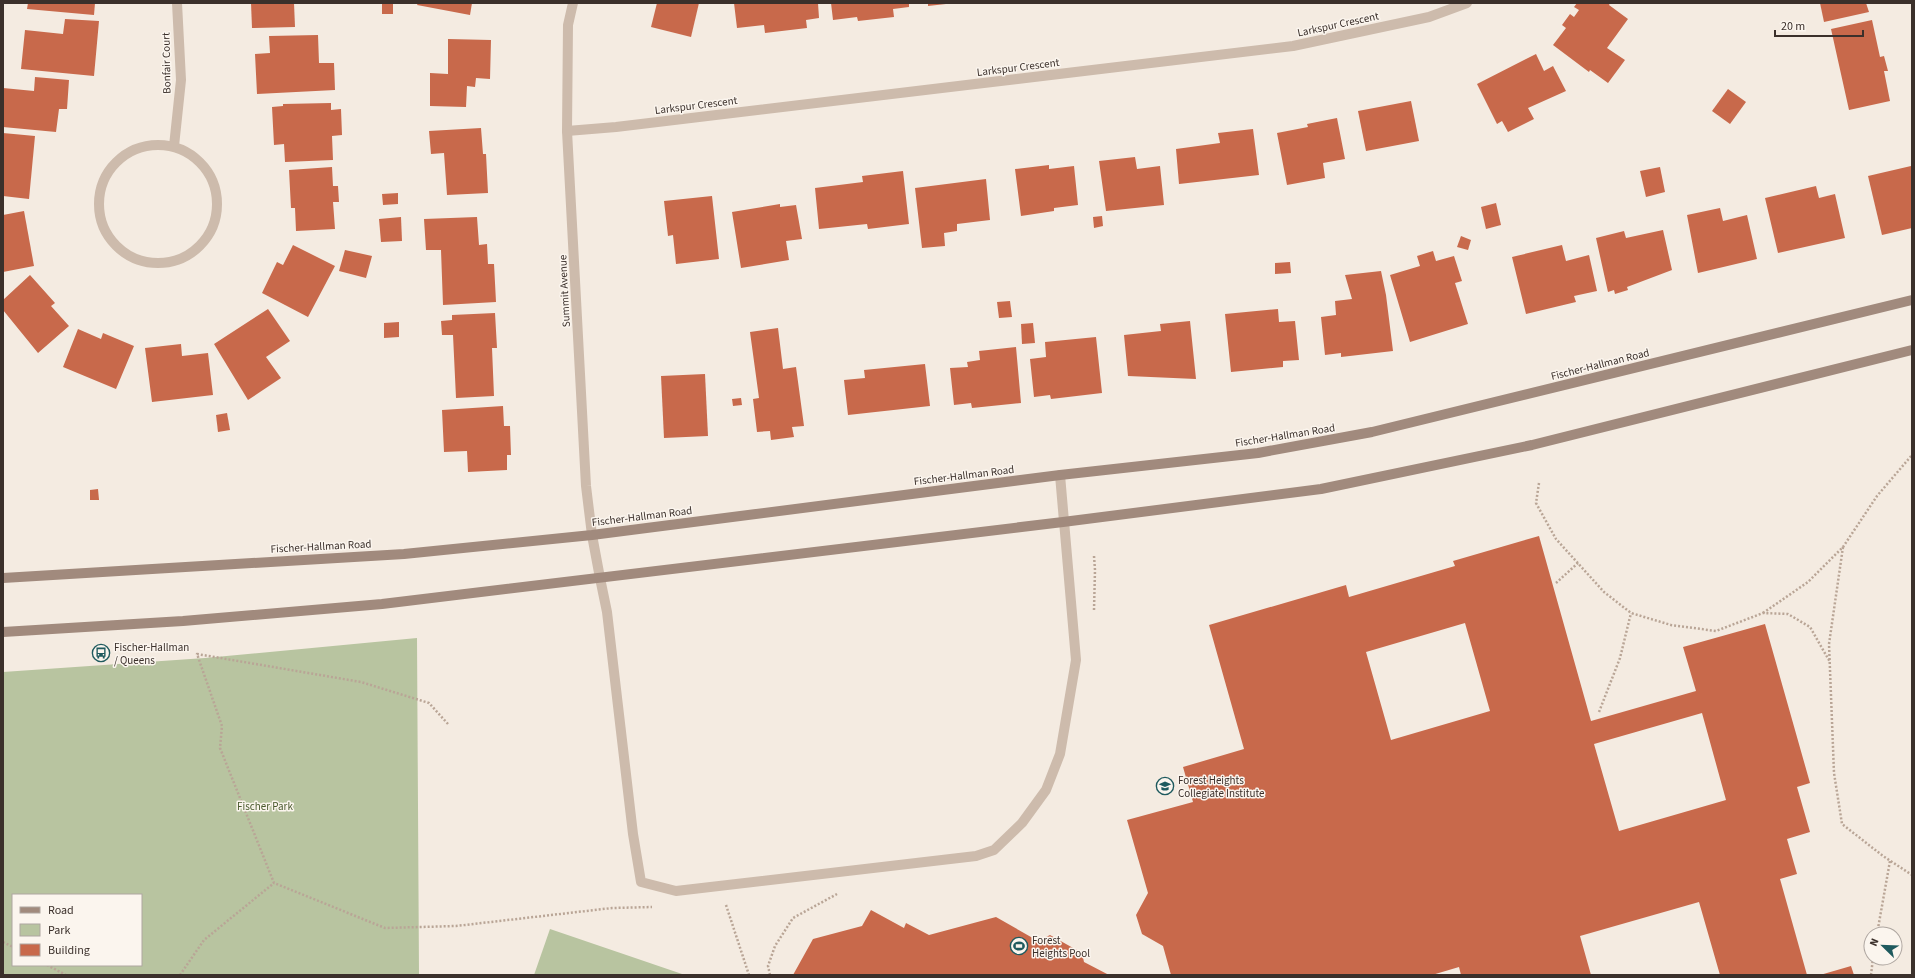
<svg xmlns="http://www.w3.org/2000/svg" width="1915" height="978" font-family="'Source Sans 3',sans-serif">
  <rect width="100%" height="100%" fill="#f4ebe1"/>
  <!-- green -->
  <g fill="#b8c4a0" fill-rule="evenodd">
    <path d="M417 638 419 975H3V672L205 658ZM13 895H141V965H13Z"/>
    <path d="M550 929 685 975H534Z"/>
  </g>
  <!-- building -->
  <g fill="#c8694b" fill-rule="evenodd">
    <path d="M28 3H95L94 15 27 9Z"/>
    <path d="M251 3H294L295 27 252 28Z"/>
    <rect x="382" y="3" width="11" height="11"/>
    <path d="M418 3H472L470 15 417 5Z"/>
    <path d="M657 3H699L691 37 651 27Z"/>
    <path d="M734 3H818L819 18 806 20 807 28 765 33 764 25 737 28Z"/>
    <path d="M831 3H909V7L893 9 894 17 858 21 857 17 833 20Z"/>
    <path d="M928 3H946V4L928 6Z"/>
    <path d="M1577 3H1610L1609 5 1628 19 1607 48 1625 60 1608 83 1590 70 1589 72 1553 45 1566 28 1562 25 1570 14 1574 17 1579 10 1574 7Z"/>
    <path d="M1820 3H1866L1869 12 1824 22Z"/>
    <path d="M65 19 99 21 94 76 21 69 25 30 63 34Z"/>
    <path d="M1872 20 1880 57 1884 56 1888 71H1884L1890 101 1849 110 1831 29Z"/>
    <path d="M318 35 319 63H334L335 90 257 94 255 54 270 53 269 36Z"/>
    <path d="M448 39 491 40 490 79 476 78 475 87 467 86 466 107 430 106V73L448 74Z"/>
    <path d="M1536 54 1544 71 1553 66 1566 91 1528 108 1534 119 1508 132 1502 121 1497 124 1477 84Z"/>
    <path d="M35 77 69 80 67 109H59L56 132 3 127V88L34 91Z"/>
    <path d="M1728 89 1746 102 1730 124 1712 111Z"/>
    <path d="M1411 101 1419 141 1366 151 1358 111Z"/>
    <path d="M331 103V110L341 109 342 135 332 136 333 160 285 162 284 144 274 145 272 107 283 106V104Z"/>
    <path d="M1337 118 1345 159 1323 163 1325 178 1287 185 1277 133 1308 127 1307 124Z"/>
    <path d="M481 128 483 154H486L488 193 447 195 444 153 431 154 429 131Z"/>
    <path d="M1253 129 1259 175 1179 184 1176 149 1220 143 1218 133Z"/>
    <path d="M3 133 35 136 29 199 3 196Z"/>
    <path d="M1135 157 1137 169 1160 166 1164 205 1106 211 1099 161Z"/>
    <path d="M1049 165V169L1074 166 1078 205 1054 208V211L1021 216 1015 169Z"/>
    <path d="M1911 166 1912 228 1882 235 1868 176Z"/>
    <path d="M332 167 333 186H338L339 202H333L335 229 296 231 295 208H291L289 170Z"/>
    <path d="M1660 167 1665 192 1646 197 1640 171Z"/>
    <path d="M903 171 909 224 868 229 867 224 819 229 815 188 863 182 862 176Z"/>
    <path d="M986 179 990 220 957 224V231L944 233 945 246 922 248 915 188Z"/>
    <path d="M1816 186 1819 198 1835 194 1845 238 1778 253 1765 198Z"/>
    <path d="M398 193V204L383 205 382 194Z"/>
    <path d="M712 196 719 259 676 264 673 235 668 236 664 201Z"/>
    <path d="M1496 203 1501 225 1486 229 1481 207Z"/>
    <path d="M780 204V207L796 205 802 239 786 241 789 260 741 268 732 212Z"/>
    <path d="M1720 208 1723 221 1747 215 1757 259 1698 273 1687 215Z"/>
    <path d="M24 211 34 266 3 272V215Z"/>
    <path d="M1102 216 1103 226 1094 228 1093 217Z"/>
    <path d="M401 217 402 241 381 242 379 219Z"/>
    <path d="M477 217 479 245 487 244 488 264H494L496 302 443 305 441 250H426L424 219Z"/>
    <path d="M1663 230 1672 270 1627 287 1628 290 1615 294 1614 290 1608 292 1596 238 1624 231 1626 238Z"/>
    <path d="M1461 236 1471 240 1468 250 1457 247Z"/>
    <path d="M293 245 335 266 308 317 262 293 277 262 283 265Z"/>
    <path d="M1562 245 1566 261 1589 255 1597 291 1574 296 1576 302 1526 314 1512 257Z"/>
    <path d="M345 250 372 256 366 278 339 271Z"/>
    <path d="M1433 251 1436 261 1454 256 1462 281 1455 283 1468 324 1410 342 1390 275 1420 266 1417 256Z"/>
    <path d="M1290 262 1291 273 1275 274V263Z"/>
    <path d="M1381 271 1386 295 1393 351 1341 357V353L1325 355 1321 317 1336 315 1335 301 1352 299 1345 275Z"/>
    <path d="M30 275 55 303 51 306 69 326 38 353 3 310V300Z"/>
    <path d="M1010 301 1012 317 999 318 997 302Z"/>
    <path d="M268 309 290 341 266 357 281 378 248 400 214 344Z"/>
    <path d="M1278 309 1279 322 1295 321 1299 360 1283 361V367L1231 372 1225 314Z"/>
    <path d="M495 313 497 348H492L494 396 456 398 453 335H442L441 321 452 320V315Z"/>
    <path d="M1190 321 1196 379 1128 376 1124 335 1161 331 1160 324Z"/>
    <path d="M399 322V337L384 338V323Z"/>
    <path d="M1033 323 1035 343 1022 344 1021 324Z"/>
    <path d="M778 328 783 369 796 367 804 426 792 427 794 437 771 440 770 431 757 432 753 399 759 398 750 332Z"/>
    <path d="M78 329 101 339 103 333 134 346 116 389 63 367Z"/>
    <path d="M1096 337 1102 393 1051 399 1050 395 1034 397 1030 359 1046 357 1045 342Z"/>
    <path d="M181 344 182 356 208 353 213 395 152 402 145 348Z"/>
    <path d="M1016 347 1021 403 972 408 971 403 954 405 950 368 968 367 967 362 980 360 979 351Z"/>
    <path d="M925 364 930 406 848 415 844 380 865 378 864 370Z"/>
    <path d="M705 374 708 436 664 438 661 376Z"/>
    <path d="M741 398 742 405 733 406 732 399Z"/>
    <path d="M503 406 504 426H510L511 455H507V470L468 472 467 451 444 452 442 410Z"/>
    <path d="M227 413 230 430 218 432 216 415Z"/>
    <path d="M98 489 99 500H90V490Z"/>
    <path d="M1539 536 1591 721 1696 691 1683 647 1765 624 1810 783 1797 787 1810 832 1787 839 1797 874 1780 879 1807 975H1720L1699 902 1580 936 1591 975H1461L1459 967 1432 975H1171L1163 946 1142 934 1136 915 1148 893 1127 820 1193 802 1183 767 1244 749 1209 625 1346 585 1349 597 1455 566 1453 561ZM1465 623 1490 711 1391 740 1366 652ZM1702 713 1726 800 1619 831 1594 744Z"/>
    <path d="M871 910 904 928 906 923 929 935 996 917 1038 941 1050 935 1082 953 1084 962 1109 975H793L813 939 862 926Z"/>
    <path d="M1851 966 1854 975H1820Z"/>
  </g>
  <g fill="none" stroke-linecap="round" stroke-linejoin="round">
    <!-- path -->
    <g stroke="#b9a596" stroke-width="2.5" stroke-dasharray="2 2" stroke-linecap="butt">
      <path d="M1539 483 1536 503 1556 539 1604 592 1631 613 1671 625 1716 631 1763 613 1788 614 1810 627 1830 662"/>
      <path d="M1843 547 1829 644 1834 773 1842 824 1883 856 1912 875"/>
      <path d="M1094 556 1095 570 1094 610"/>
      <path d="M1556 583 1578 563"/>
      <path d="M1763 613 1808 582 1843 547 1877 496 1912 455"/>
      <path d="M1599 712 1620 658 1631 613"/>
      <path d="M448 724 429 703 361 682 197 654 222 726 220 748 274 883 385 928 456 926 612 908 652 907"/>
      <path d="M726 905 749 975"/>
      <path d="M1877 934 1890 861"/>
      <path d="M3 942 13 947"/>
      <path d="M47 965 66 975"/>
      <path d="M180 975 204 940 274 883"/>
      <path d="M770 975 768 966 775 946 793 918 837 894"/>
      <path d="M1871 975 1873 958"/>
    </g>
    <!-- lane -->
    <path stroke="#cdbbac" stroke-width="10" d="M600 578 607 612 633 834 641 882 676 891 976 856 994 850 1022 823 1046 790 1060 754 1076 660 1060 475"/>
    <!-- street -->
    <g stroke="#cdbbac" stroke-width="10">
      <path d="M573 3 568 25 567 131 586 486 592 535 600 578"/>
      <path d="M567 131 616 127 1293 46 1429 17 1467 3"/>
      <circle cx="158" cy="204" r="59"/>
      <path d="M174 146 181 80 177 3"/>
    </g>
    <!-- secondary -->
    <g stroke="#a18a7d" stroke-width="10">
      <path d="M3 578 404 554 592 535 1060 475 1258 453 1372 432 1912 300"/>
      <path d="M3 632 183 621 382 604 1063 522 1321 489 1532 445 1912 350"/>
    </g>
  </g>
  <!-- icons -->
  <defs>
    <symbol id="bus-ring" viewBox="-11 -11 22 22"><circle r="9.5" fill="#fbf5ee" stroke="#1f5a5e" stroke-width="1.5"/><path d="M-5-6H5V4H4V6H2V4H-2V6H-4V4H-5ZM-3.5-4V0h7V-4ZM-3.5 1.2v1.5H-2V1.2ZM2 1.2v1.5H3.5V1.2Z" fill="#1f5a5e"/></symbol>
    <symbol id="school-ring" viewBox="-11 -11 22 22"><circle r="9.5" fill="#fbf5ee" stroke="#1f5a5e" stroke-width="1.5"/><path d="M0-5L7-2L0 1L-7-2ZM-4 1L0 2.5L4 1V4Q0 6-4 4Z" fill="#1f5a5e"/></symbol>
    <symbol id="stadium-ring" viewBox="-11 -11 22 22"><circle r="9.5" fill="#fbf5ee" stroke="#1f5a5e" stroke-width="1.5"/><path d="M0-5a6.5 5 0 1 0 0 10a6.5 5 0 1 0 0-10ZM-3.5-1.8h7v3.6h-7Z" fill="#1f5a5e"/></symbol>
  </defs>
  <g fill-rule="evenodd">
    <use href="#bus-ring" x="91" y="643" width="20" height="20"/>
    <use href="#school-ring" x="1155" y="776" width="20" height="20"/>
    <use href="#stadium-ring" x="1009" y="936" width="20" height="20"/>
  </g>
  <g text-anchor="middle" stroke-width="3" stroke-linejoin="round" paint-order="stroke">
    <!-- street labels -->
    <g font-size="11" fill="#3b302b" stroke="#fbf5ee">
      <text transform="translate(1338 24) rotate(-12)" y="4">Larkspur Crescent</text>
      <text transform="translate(166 63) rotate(-91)" y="4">Bonfair Court</text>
      <text transform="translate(1018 67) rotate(-7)" y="4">Larkspur Crescent</text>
      <text transform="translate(696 105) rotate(-7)" y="4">Larkspur Crescent</text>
      <text transform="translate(564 291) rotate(-93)" y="4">Summit Avenue</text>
      <text transform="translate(1600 364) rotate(-14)" y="4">Fischer-Hallman Road</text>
      <text transform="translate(1285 435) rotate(-9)" y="4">Fischer-Hallman Road</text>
      <text transform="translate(964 475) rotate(-7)" y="4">Fischer-Hallman Road</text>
      <text transform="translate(642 516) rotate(-7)" y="4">Fischer-Hallman Road</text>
      <text transform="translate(321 546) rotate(-3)" y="4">Fischer-Hallman Road</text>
    </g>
    <!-- poi labels -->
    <g font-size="11" fill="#3b302b" stroke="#fbf5ee" text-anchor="start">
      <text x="114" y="651">Fischer-Hallman<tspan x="114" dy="13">/ Queens</tspan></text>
      <text x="1178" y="784">Forest Heights<tspan x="1178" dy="13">Collegiate Institute</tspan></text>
      <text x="1032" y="944">Forest<tspan x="1032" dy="13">Heights Pool</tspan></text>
    </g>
    <!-- park labels -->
    <g font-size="11" fill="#4a5a2e" stroke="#fbf5ee">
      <text x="265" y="810">Fischer Park</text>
    </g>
  </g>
  <!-- border -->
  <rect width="1915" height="978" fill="none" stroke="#3b302b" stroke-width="8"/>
  <!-- legend -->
  <rect x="12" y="894" width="130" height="72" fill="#fbf5ee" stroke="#aea6a0"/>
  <rect x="20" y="907" width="20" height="6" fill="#a18a7d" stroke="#aea6a0"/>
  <text x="48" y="914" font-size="12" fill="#3b302b">Road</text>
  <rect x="20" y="924" width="20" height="12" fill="#b8c4a0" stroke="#aea6a0"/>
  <text x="48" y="934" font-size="12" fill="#3b302b">Park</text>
  <rect x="20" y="944" width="20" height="12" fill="#c8694b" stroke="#aea6a0"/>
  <text x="48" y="954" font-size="12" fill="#3b302b">Building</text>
  <!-- north arrow -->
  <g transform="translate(1883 946) rotate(293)"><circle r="19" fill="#fbf5ee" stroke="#aea6a0"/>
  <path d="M0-3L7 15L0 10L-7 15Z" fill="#1f5a5e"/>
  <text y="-6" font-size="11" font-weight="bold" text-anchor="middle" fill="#3b302b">N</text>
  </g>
  <!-- scale -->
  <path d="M1775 30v6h88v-6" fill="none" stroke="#3b302b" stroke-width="2"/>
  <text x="1781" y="30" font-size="12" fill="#3b302b" stroke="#fbf5ee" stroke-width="3" paint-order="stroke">20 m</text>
</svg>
